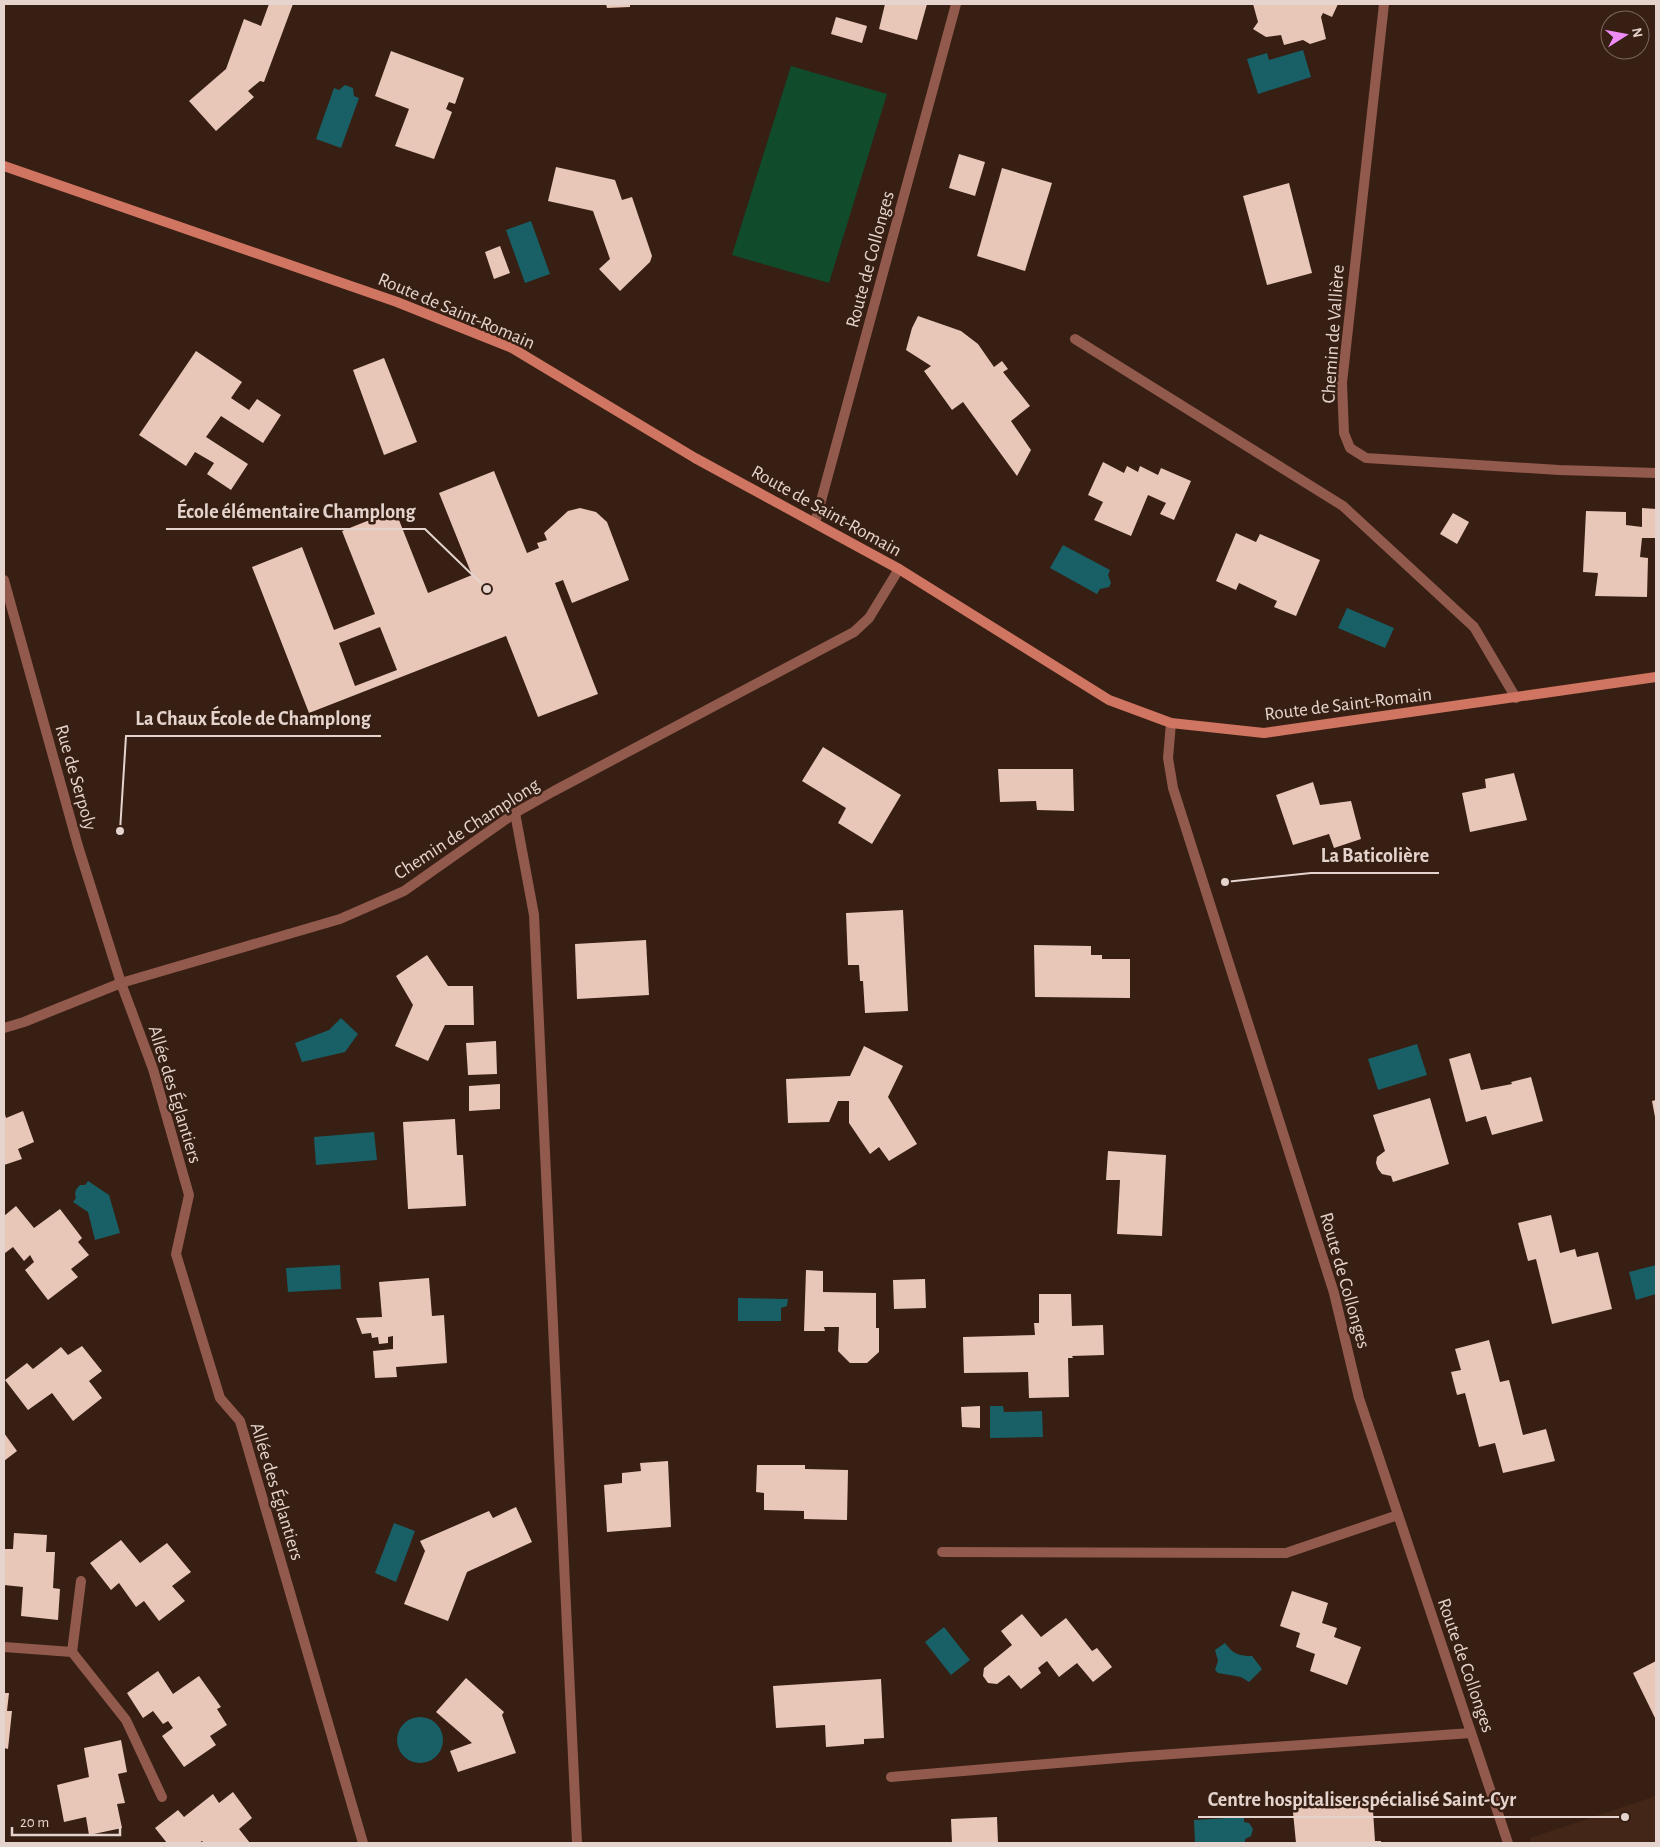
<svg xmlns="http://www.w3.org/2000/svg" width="1660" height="1847" font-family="'Alegreya Sans',sans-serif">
  <rect width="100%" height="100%" fill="#371f13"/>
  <!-- built -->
  <path fill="#432617" d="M1656 1796V1843H1531L1530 1838Z"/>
  <!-- green -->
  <path fill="#104b2c" d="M791 66 887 94 829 283 732 255Z"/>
  <!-- water -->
  <g fill="#185f66">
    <path d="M1303 50 1311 77 1258 94 1247 59 1267 53 1269 60Z"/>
    <path d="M345 85 353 88 354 96 359 98 341 148 316 139 334 88 339 90Z"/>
    <path d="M531 221 550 274 525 283 506 230Z"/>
    <path d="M1063 545 1110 570 1108 575 1111 583 1109 587 1100 589 1097 594 1050 568Z"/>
    <path d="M1347 608 1394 628 1385 648 1338 628Z"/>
    <path d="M341 1018 358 1034 345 1052 302 1062 295 1043 329 1030Z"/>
    <path d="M1417 1044 1427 1075 1378 1090 1368 1059Z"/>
    <path d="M374 1132 377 1160 316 1165 314 1137Z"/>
    <path d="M88 1181 109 1195 120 1233 95 1240 88 1212 73 1202 76 1198C74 1192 76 1189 80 1185H85Z"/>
    <path d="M340 1265 341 1289 288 1292 286 1268Z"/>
    <path d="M1656 1265V1294L1636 1300 1629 1272Z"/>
    <path d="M738 1298 788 1299 787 1306 781 1308V1321H738Z"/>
    <path d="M1003 1406 1004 1412 1042 1411 1043 1437 990 1438V1406Z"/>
    <path d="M394 1523 415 1531 396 1582 375 1573Z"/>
    <path d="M944 1627 970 1660 951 1675 925 1642Z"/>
    <path d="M1225 1643C1233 1654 1239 1656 1252 1656L1262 1669 1249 1682 1241 1677 1218 1673 1215 1670 1218 1661 1215 1650Z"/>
    <circle cx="420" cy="1740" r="23"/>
    <path d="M1244 1817V1822L1249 1823 1253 1829 1251 1836 1245 1839V1843H1195L1194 1820Z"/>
  </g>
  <!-- building -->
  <g fill="#e8c7b8" fill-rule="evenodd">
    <path d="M269 4H293L264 82 260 81 248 91 254 97 216 131 189 101 226 69 244 19 261 26Z"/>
    <path d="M606 4H630V7L607 8Z"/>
    <path d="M885 4H927L917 40 879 29Z"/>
    <path d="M1253 4H1338L1332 17 1323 13 1321 17 1326 39 1310 44 1303 40 1284 45 1281 35 1266 37 1253 29 1258 22Z"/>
    <path d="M836 17 867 26 862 43 831 34Z"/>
    <path d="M391 51 464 78 455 104 449 102 446 109 452 112 434 159 395 146 409 109 375 96Z"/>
    <path d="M959 154 985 162 975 196 949 188Z"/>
    <path d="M556 167 615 180 622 200 632 197 652 256 650 262 620 291 599 269 610 259 593 211 548 201Z"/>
    <path d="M1002 168 1052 183 1025 271 977 256Z"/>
    <path d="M1289 183 1312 273 1267 285 1243 196Z"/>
    <path d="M500 246 510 273 494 279 485 252Z"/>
    <path d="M918 316 961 331 978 344 994 367 1002 361 1008 369 1003 372 1030 406 1011 421 1031 450 1017 476 963 402 952 410 924 371 931 366 906 350 912 328Z"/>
    <path d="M196 351 242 382 231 398 249 410 257 399 281 415 263 443 221 416 206 437 248 464 231 490 207 474 214 463 195 452 186 466 139 435Z"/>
    <path d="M384 358 417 442 384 455 353 370Z"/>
    <path d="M1103 462 1124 473 1127 466 1138 472 1140 466 1158 475 1161 468 1191 481 1174 520 1160 514 1166 503 1148 495 1131 536 1094 520 1103 502 1088 495Z"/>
    <path d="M494 471 527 553 539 548 537 543 547 540 544 533 568 511 580 508 596 512 607 522 629 580 572 603 563 580 555 583 598 694 538 717 506 636 309 713 252 567 302 547 334 630 375 614 342 531 395 510 428 593 472 575 439 493ZM380 627 397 670 355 686 339 643Z"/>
    <path d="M1642 508 1656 509V538H1642L1640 557 1648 558 1647 597 1595 596 1598 573 1583 572 1586 511 1626 512V525L1642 527Z"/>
    <path d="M1453 513 1469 522 1457 544 1440 534Z"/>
    <path d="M1236 533 1256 542 1260 534 1320 560 1296 616 1274 607 1277 601 1239 583 1236 590 1216 581Z"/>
    <path d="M823 747 901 795 872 844 838 823 846 808 802 781Z"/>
    <path d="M998 769H1073L1074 811 1037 810 1036 801 1000 802Z"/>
    <path d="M1514 773 1527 820 1470 832 1462 793 1486 788 1485 779Z"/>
    <path d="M1313 782 1320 805 1351 801 1361 839 1334 848 1329 834 1293 845 1276 795Z"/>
    <path d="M903 910 908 1011 865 1013 863 981H860L859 965H848L846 913Z"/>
    <path d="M646 940 649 995 577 999 575 944Z"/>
    <path d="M1034 945 1091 946V955H1102V959H1130V998L1035 997Z"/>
    <path d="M427 955 448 986H473L474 1025H445L428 1061 395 1046 413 1005 396 976Z"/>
    <path d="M496 1041 497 1074 468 1075 466 1043Z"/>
    <path d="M864 1046 903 1066 888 1097 917 1144 889 1161 879 1147 870 1154 849 1123V1101H838L829 1122 788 1123 786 1079 850 1076Z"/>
    <path d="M1470 1053 1481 1090 1512 1084 1511 1082 1531 1077 1543 1121 1492 1135 1486 1116 1466 1122 1449 1059Z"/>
    <path d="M500 1084V1109L469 1111V1086Z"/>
    <path d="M1430 1098 1449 1164 1393 1182 1391 1176 1382 1174 1378 1169 1376 1163 1377 1157 1385 1151 1373 1115Z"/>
    <path d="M1656 1100V1117H1655L1652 1101Z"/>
    <path d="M4 1111 6 1118 23 1111 34 1142 18 1149 22 1159 4 1165Z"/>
    <path d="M455 1119 457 1155H463L466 1206 408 1209 403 1122Z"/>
    <path d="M1108 1151 1166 1155 1162 1236 1117 1234 1120 1180H1106Z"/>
    <path d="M16 1206 34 1228 60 1209 82 1238 78 1242 89 1255 71 1269 78 1277 48 1300 25 1270 34 1262 30 1255 24 1261 13 1247 5 1253 4 1252V1216Z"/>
    <path d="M1551 1215 1560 1253 1575 1249 1577 1257 1598 1252 1612 1309 1552 1324 1536 1259 1528 1261 1518 1223Z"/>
    <path d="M806 1270 823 1271V1292L876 1293V1328H879V1352L867 1363H850L838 1351 839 1327H824L825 1331H804Z"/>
    <path d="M429 1278 432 1316 444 1315 447 1363 396 1367 397 1377 375 1378 373 1351 393 1349V1336L388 1337V1343L379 1344 378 1337 372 1338 371 1333 362 1334 356 1318 382 1317 379 1282Z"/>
    <path d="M925 1279 926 1308 894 1309 893 1280Z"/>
    <path d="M1039 1294H1071L1072 1326 1103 1325 1104 1355 1072 1356 1073 1358H1068L1069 1397 1029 1398 1028 1372 964 1373 963 1337 1035 1335 1034 1323H1039Z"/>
    <path d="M1489 1340 1500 1382 1509 1380 1523 1435 1546 1429 1555 1461 1503 1473 1495 1443 1479 1447 1465 1393 1457 1395 1451 1372 1461 1370 1455 1349Z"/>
    <path d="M82 1346 102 1371 89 1381 102 1398 73 1421 52 1393 28 1410 5 1380 27 1363 33 1369 61 1347 68 1355Z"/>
    <path d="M980 1406V1428L962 1427 961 1407Z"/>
    <path d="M4 1433 17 1451 4 1461Z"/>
    <path d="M668 1461 671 1527 607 1532 604 1485 622 1483V1473L641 1471 640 1463Z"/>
    <path d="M757 1465H805V1469L848 1470 847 1520 804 1519V1511L764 1510V1493L756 1492Z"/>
    <path d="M516 1507 532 1542 467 1572 448 1621 404 1604 425 1551 420 1541 489 1511 493 1518Z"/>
    <path d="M14 1533 47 1535 46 1552H55L53 1588 60 1589 58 1620 21 1616 23 1587 4 1585V1549H13Z"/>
    <path d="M121 1540 140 1563 167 1543 191 1572 172 1586 185 1601 159 1621 144 1601 136 1607 119 1583 111 1590 90 1563Z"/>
    <path d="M1292 1591 1328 1603 1322 1623 1337 1628 1334 1637 1361 1647 1347 1685 1310 1671 1315 1654 1296 1647 1300 1633 1280 1626Z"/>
    <path d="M1022 1614 1041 1637 1066 1618 1092 1651 1097 1648 1112 1667 1093 1682 1077 1663 1059 1677 1047 1661 1038 1668 1041 1673 1021 1689 1009 1675 997 1684 988 1683 983 1676 984 1668 1012 1645 1001 1631Z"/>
    <path d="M1656 1661V1720L1633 1673Z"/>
    <path d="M158 1671 173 1694 199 1676 221 1707 217 1709 227 1725 210 1736 216 1745 184 1767 162 1736 173 1728 168 1721 163 1724 153 1711 143 1718 127 1693Z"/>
    <path d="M466 1678 504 1712 502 1715 516 1753 458 1772 450 1751 472 1743 436 1712Z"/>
    <path d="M881 1679 884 1738 864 1739V1744L826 1747 825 1725 776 1728 773 1686Z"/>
    <path d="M4 1693H9L7 1711H12L8 1749 4 1748Z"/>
    <path d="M121 1740 127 1772 118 1774 125 1803 117 1804 122 1828 89 1835 86 1817 64 1822 57 1785 89 1777 84 1748Z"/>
    <path d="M233 1792 252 1818 239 1829 250 1843H204L202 1841 199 1843H167L155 1828 178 1810 184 1817 213 1794 219 1803Z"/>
    <path d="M1372 1796 1375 1841H1381V1843H1296L1292 1802Z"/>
    <path d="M997 1817 998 1843H952L951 1819Z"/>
  </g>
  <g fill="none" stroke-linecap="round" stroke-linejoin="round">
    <!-- service -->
    <g stroke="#92594d" stroke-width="10">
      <path d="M1075 339 1343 506 1474 627 1516 698"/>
      <path d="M515 813 534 915 577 1843"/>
      <path d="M121 983 153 1069 189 1195 176 1254 220 1398 240 1421 363 1843"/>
      <path d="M942 1552 1286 1553 1398 1515"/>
      <path d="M4 1647 72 1652 81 1581"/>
      <path d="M72 1652 126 1720 162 1797"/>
      <path d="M891 1777 1130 1757 1471 1733"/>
    </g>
    <!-- minor -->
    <g stroke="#92594d" stroke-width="10">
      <path d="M1384 4 1342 383 1344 433 1350 448 1366 458 1559 470 1656 473"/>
      <path d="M815 523 956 4"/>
      <path d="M4 580 78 846 121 983"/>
      <path d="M4 1028 24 1022 121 983 340 919 404 891 515 813 554 791 854 632 869 618 899 569"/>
    </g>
    <!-- tertiary -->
    <path stroke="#92594d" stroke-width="10" d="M1171 723 1168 758 1173 788 1334 1293 1359 1398 1508 1843"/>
    <!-- secondary -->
    <path stroke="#cf7561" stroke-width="10" d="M4 166 397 302 512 348 695 458 899 569 1109 700 1171 723 1264 733 1656 677"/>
  </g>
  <g text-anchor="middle" stroke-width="5" stroke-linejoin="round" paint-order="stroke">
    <!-- street labels -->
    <g font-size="19" fill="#e5d4cd" stroke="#371f13">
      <text transform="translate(869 259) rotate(-75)" y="7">Route de Collonges</text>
      <text transform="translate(457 310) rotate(23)" y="7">Route de Saint-Romain</text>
      <text transform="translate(1332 334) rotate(-86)" y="7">Chemin de Vallière</text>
      <text transform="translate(827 510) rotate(29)" y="7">Route de Saint-Romain</text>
      <text transform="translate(1348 703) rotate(-7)" y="7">Route de Saint-Romain</text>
      <text transform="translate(77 777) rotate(74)" y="7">Rue de Serpoly</text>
      <text transform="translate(466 828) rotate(-33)" y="7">Chemin de Champlong</text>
      <text transform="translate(176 1094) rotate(73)" y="7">Allée des Églantiers</text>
      <text transform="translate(1346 1280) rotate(74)" y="7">Route de Collonges</text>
      <text transform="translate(278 1491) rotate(73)" y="7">Allée des Églantiers</text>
      <text transform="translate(1467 1665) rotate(71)" y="7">Route de Collonges</text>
    </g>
  </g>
  <!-- callouts -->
  <path fill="none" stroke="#e5d4cd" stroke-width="2" d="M487 589L425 529H166M120 831L126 736H381M1225 882L1311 873H1439M1625 1817L1526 1817H1198"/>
  <g fill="#e5d4cd" stroke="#371f13" stroke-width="2">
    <circle cx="487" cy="589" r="5"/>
    <circle cx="120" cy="831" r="5"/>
    <circle cx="1225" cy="882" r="5"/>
    <circle cx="1625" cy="1817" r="5"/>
  </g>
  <g font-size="20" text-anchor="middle" font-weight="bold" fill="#e5d4cd" stroke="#371f13" stroke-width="5" stroke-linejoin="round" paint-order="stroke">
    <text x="296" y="518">École élémentaire Champlong</text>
    <text x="253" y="725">La Chaux École de Champlong</text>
    <text x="1375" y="862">La Baticolière</text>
    <text x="1362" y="1806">Centre hospitaliser spécialisé Saint-Cyr</text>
  </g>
  <!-- border -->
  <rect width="1660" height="1847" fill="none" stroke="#e5d4cd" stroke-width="10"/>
  <!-- north arrow -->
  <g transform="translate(1625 35) rotate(79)"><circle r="24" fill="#371f13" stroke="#7d675d"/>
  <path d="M0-4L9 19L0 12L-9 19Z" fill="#ef8bf7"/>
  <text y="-8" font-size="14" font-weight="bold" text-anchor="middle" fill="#e5d4cd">N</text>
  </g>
  <!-- scale -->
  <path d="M12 1827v8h108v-8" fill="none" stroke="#e5d4cd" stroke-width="2.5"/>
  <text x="20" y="1827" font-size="15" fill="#e5d4cd" stroke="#371f13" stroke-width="4" paint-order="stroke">20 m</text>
</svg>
